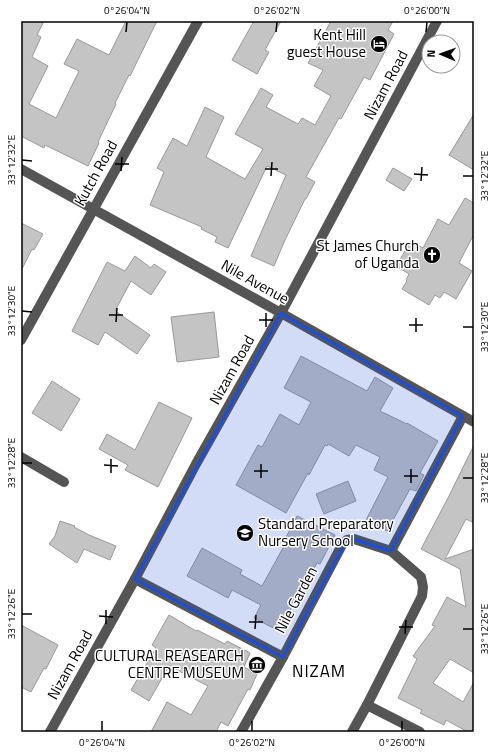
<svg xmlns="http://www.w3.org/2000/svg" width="495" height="753" font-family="'Titillium Web',sans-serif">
  <rect width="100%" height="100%" fill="#fff"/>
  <!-- building -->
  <g fill="#c4c4c4" stroke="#999">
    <path d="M21 21H44L37 35 41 37 32 57 48 66 29 104 56 118 79 71 64 64 77 39 109 55 126 21H157L130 76 129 75 115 103 116 104 98 142 99 143 88 166 45 145 44 148 21 136Z"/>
    <path d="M254 21H281L265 50 269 52 257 74 232 60Z"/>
    <path d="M331 21H393L388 30 394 34 370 80 364 77 341 119 339 118 306 177 315 182 306 199H305L285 240 274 266 251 256 286 175 267 166 228 248 215 242 217 237 201 229 202 227 150 205 164 172 157 168 173 138 187 146 205 107 224 117 206 157 245 179 263 149 235 134 261 88 273 95 266 107 298 124 302 118 315 125 331 96 314 86 323 70 308 63Z"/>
    <path d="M474 114V170L449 155Z"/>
    <path d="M393 168 412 179 404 191 386 180Z"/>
    <path d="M465 198 474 203V234L459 263 472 271 456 299 444 292 440 298 435 295 429 305 402 289 407 281 406 280 409 274 396 266 411 241 423 248 438 219 449 225Z"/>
    <path d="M21 223 43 234 34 250 32 249 21 271Z"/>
    <path d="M135 256 151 268 154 264 166 272 151 295 131 281 115 311 150 335 137 354 105 332 98 345 72 331 107 262 125 271Z"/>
    <path d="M214 312 219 357 177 362 171 317Z"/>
    <path d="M301 356 367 391 375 377 393 388 380 411 407 424V423L438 441 420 473 424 475 416 491 410 489 387 531 366 520 388 477 374 470 380 457 356 445 349 456 328 444 327 446 325 445 309 475 308 473 286 513 236 485 258 445 262 447 280 414 299 425 311 402 284 388Z"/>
    <path d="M52 381 80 399 61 431 32 413Z"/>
    <path d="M159 402 192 418 158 487 125 470 128 465 99 449 107 434 135 450Z"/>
    <path d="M474 445V523L466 519 445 559 474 549V611H473L474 612V673L450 659 433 683 463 702 474 682V732H468L446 720 444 725 420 713 422 710 398 698 417 659 413 656 435 626 432 625 447 597 466 607 460 569 421 549 448 498Z"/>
    <path d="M348 481 356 501 324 514 316 494Z"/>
    <path d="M297 516 335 535 320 564 317 563 298 597H297L279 631 254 618 261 605 232 590 228 598 187 576 202 548 242 570 240 574 262 586 284 546 282 545Z"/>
    <path d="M60 521 75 526 74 527 89 535 116 546 110 560 84 549 77 563 49 544 55 536Z"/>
    <path d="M169 615 196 631 197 630 225 644 227 641 250 653 244 667 257 674 250 690 248 689 228 726 221 722 216 732H151L167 702 191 715 208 686 169 666 149 701 131 690 156 648 152 645Z"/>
    <path d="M21 625 58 645 46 669 44 668 31 692 21 687Z"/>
  </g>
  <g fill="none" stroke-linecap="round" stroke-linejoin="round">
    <!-- minor -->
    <g stroke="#555" stroke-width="10">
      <path d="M21 169 281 313 474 422"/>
      <path d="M21 340 198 21"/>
      <path d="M21 457 64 482"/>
      <path d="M391 551 463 416"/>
      <path d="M135 579 283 657"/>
      <path d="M367 705 420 732"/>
      <path d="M50 732 135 579 196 464 281 313 437 21"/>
      <path d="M241 732 283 657 342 545 347 540 354 539 391 551 421 577 423 587 422 596 367 705 352 732"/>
    </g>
  </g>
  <!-- marked area -->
  <path fill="#1d4ed8" fill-opacity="0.2" stroke="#1d4ed8" stroke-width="3" stroke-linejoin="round" d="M281 313 463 416 391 551 354 539 347 540 283 657 135 579Z"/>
  <!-- ticks -->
  <path fill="none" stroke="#000" stroke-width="1.5" d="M126 32 127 22M276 32 277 22M426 32 427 22M22 160 32 161M115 164H129M265 169H278M121 171 122 157M414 174 428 175M271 176 272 162M463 176H473M421 181 422 167M22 311 32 312M109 315H123M259 320H273M116 322 117 308M409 325H423M266 327V313M463 327H473M416 332V318M22 463H32M104 465 118 466M254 471H268M111 473V459M404 476H418M261 478V464M463 478H473M411 483V469M22 614H32M99 616 113 617M249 622H263M106 624V610M399 627H413M255 629 256 615M463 629H473M405 634 406 620M102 731V721M252 731V721M402 731V721"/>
  <!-- icons -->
  <defs>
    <symbol id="hotel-disc" viewBox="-11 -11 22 22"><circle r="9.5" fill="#000" stroke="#fff"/><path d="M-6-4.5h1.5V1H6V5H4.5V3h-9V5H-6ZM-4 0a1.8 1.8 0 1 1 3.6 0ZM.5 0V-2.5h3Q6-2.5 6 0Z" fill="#fff"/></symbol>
    <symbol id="church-disc" viewBox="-11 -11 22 22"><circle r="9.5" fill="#000" stroke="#fff"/><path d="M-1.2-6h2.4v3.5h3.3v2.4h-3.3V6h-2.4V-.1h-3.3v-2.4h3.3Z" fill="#fff"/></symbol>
    <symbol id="school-disc" viewBox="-11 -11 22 22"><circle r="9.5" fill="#000" stroke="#fff"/><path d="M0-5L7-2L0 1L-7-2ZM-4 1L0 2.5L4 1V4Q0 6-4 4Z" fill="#fff"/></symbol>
    <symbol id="museum-disc" viewBox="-11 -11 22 22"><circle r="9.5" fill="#000" stroke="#fff"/><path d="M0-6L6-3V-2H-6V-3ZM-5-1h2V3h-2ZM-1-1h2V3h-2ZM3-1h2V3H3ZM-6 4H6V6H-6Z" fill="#fff"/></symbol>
  </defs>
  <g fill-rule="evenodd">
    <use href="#hotel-disc" x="369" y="34" width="20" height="20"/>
    <use href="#church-disc" x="422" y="245" width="20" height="20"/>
    <use href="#school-disc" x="235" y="523" width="20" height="20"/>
    <use href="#museum-disc" x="247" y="655" width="20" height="20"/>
  </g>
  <g text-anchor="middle" stroke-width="3" stroke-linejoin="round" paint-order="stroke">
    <!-- poi labels -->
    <g font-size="15" fill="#000" stroke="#fff" text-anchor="end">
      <text x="366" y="40">Kent Hill<tspan x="366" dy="17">guest House</tspan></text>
      <text x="419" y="251">St James Church<tspan x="419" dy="17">of Uganda</tspan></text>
      <text x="258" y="529" text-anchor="start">Standard Preparatory<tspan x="258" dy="17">Nursery School</tspan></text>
      <text x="244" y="661">CULTURAL REASEARCH<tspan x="244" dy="17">CENTRE MUSEUM</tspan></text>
    </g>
    <!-- street labels -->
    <g font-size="15" fill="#000" stroke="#fff">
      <text transform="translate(386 85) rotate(-62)" y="5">Nizam Road</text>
      <text transform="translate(96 173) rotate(-61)" y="5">Kutch Road</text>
      <text transform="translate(255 282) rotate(29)" y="5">Nile Avenue</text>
      <text transform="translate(232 370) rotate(-61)" y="5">Nizam Road</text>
      <text transform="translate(296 600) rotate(-62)" y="5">Nile Garden</text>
      <text transform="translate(70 665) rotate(-61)" y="5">Nizam Road</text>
    </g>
    <!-- quarter labels -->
    <g font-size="17" letter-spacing="1" fill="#000" stroke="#fff">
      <text x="319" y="677">NIZAM</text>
    </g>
  </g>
  <!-- border -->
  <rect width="495" height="753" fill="none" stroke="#ffffff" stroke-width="44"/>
  <!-- north arrow -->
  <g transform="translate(441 54) rotate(272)"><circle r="19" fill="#ffffff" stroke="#999999"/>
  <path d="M0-3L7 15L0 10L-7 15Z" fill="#000000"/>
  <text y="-6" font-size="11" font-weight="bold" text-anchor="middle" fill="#000000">N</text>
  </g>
  <rect x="22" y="22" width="451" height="709" fill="none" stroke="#000" stroke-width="1.5"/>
  <g font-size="10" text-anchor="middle" fill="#000">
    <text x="127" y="14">0°26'04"N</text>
    <text x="277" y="14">0°26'02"N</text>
    <text x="427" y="14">0°26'00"N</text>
    <text transform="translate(11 160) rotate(-90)" y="4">33°12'32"E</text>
    <text transform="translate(484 176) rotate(-90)" y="4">33°12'32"E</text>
    <text transform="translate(11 311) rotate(-90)" y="4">33°12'30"E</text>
    <text transform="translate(484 327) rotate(-90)" y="4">33°12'30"E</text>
    <text transform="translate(11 463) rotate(-90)" y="4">33°12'28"E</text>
    <text transform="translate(484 478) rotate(-90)" y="4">33°12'28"E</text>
    <text transform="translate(11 614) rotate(-90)" y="4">33°12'26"E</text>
    <text transform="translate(484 629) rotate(-90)" y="4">33°12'26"E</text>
    <text x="102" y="746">0°26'04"N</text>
    <text x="252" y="746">0°26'02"N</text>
    <text x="402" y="746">0°26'00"N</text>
  </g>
</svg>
